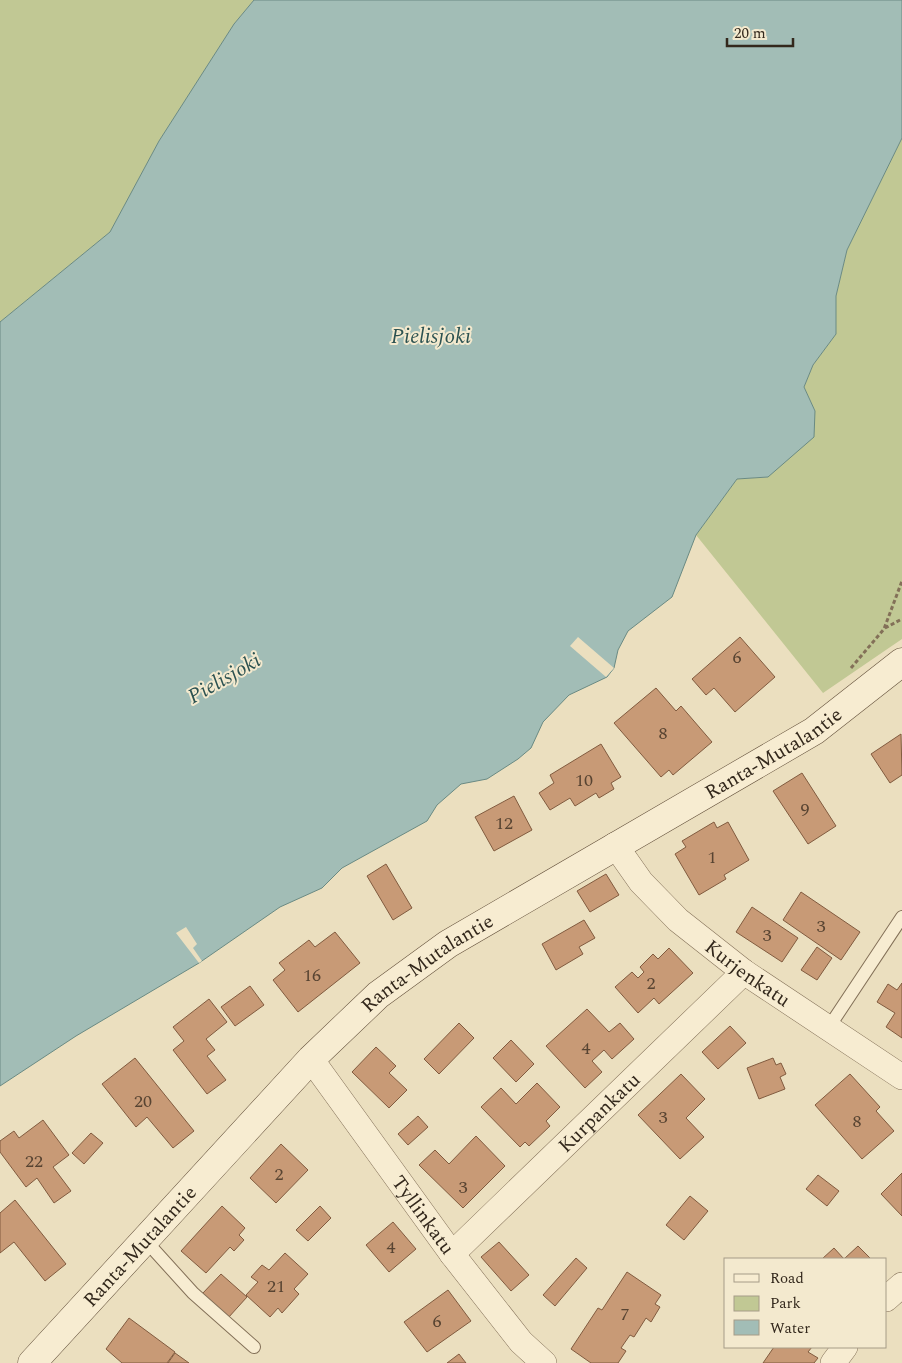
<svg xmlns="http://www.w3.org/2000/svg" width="902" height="1363" font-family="Spectral,serif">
  <rect width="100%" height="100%" fill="#ebdfbf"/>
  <!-- green -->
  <g fill="#c1c894">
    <path d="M0 0H254L234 24 159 141 110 232 0 322Z"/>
    <path d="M902 138V639L823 693 696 535 737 479 768 477 815 411 804 387 813 365 836 334V296L847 250Z"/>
  </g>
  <!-- water -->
  <path fill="#a2bdb6" stroke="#6a8a83" d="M254 0H902V138L847 250 836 296V334L813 365 804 387 815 411 814 437 768 477 737 479 696 535 672 597 628 631 618 650 614 668 607 677 569 695 543 722 531 748 518 759 487 779 461 784 437 805 427 821 342 868 322 888 280 907 199 963 76 1036 0 1086V322L110 232 159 141 234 24Z"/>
  <!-- pier -->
  <g fill="#ebdfbf">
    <path d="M578 637 614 668 606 677 570 646Z"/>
    <path d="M186 927 197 944 193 948 202 961 199 963 176 933Z"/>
  </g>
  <!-- building -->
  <g fill="#c89a76" stroke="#815b3f">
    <path d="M740 637 775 677 735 712 714 688 706 695 692 679Z"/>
    <path d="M656 688 676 711 681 706 712 742 673 775 669 770 661 777 614 723Z"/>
    <path d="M901 734 902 775 890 783 871 754Z"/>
    <path d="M601 744 621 777 611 783 614 789 599 798 596 793 575 806 570 798 550 810 539 793 554 783 550 775Z"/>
    <path d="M802 773 836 826 808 844 773 791Z"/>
    <path d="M514 796 532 830 494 851 475 817Z"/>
    <path d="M714 822 717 828 728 822 749 860 724 875 726 879 699 895 675 854 686 847 682 841Z"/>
    <path d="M386 864 412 908 393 920 367 876Z"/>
    <path d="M606 874 619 895 590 912 577 891Z"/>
    <path d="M801 892 860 932 841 960 783 920Z"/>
    <path d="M752 907 798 938 782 962 736 932Z"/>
    <path d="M584 920 595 938 579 947 583 954 556 970 542 944Z"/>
    <path d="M335 932 360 963 298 1012 273 980 285 970 279 963 309 940 315 947Z"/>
    <path d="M817 947 832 958 817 980 801 970Z"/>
    <path d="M669 948 693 973 659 1004 654 998 638 1013 615 987 632 972 638 978 644 972 640 967 653 954 658 959Z"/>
    <path d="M902 983V1038L886 1027 895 1013 877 1002 888 984 897 990Z"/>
    <path d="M250 986 264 1005 235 1026 221 1007Z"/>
    <path d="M209 999 227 1022 206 1039 215 1050 207 1056 226 1080 207 1094 173 1050 184 1041 173 1027Z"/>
    <path d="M587 1009 609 1032 620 1023 634 1039 612 1059 604 1050 592 1061 602 1072 585 1088 546 1046Z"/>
    <path d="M459 1023 474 1038 439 1074 424 1059Z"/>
    <path d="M730 1026 746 1043 718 1069 702 1052Z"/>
    <path d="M511 1040 534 1064 516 1082 493 1058Z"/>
    <path d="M376 1047 396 1066 389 1073 407 1090 389 1108 352 1072Z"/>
    <path d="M135 1058 194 1131 173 1148 147 1117 136 1127 102 1084Z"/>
    <path d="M773 1058 776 1065 781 1063 786 1074 780 1077 785 1089 759 1099 747 1068Z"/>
    <path d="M681 1074 705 1099 686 1118 704 1137 680 1159 638 1115Z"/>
    <path d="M850 1074 880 1107 876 1111 894 1131 862 1159 815 1105Z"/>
    <path d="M537 1083 560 1107 546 1121 550 1126 529 1146 525 1142 520 1147 481 1107 501 1088 516 1104Z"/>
    <path d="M418 1116 428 1127 408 1145 398 1134Z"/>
    <path d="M43 1120 69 1155 53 1167 71 1191 54 1203 37 1178 26 1187 0 1152V1141L14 1131 19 1138Z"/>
    <path d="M91 1133 103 1143 84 1164 72 1153Z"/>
    <path d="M476 1136 505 1166 463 1208 419 1165 435 1150 449 1164Z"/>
    <path d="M281 1144 308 1170 276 1203 250 1178Z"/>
    <path d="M902 1173V1216L881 1194Z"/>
    <path d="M818 1175 839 1191 827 1206 806 1189Z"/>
    <path d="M690 1196 708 1211 684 1240 666 1225Z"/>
    <path d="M15 1200 66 1264 45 1281 14 1242 0 1253V1213Z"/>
    <path d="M222 1206 245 1228 239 1235 244 1240 234 1251 230 1247 206 1273 181 1251Z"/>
    <path d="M320 1206 331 1218 308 1241 296 1230Z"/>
    <path d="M393 1222 416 1249 389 1272 366 1245Z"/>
    <path d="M499 1242 529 1275 511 1291 481 1257Z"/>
    <path d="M858 1246 871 1259H822L834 1248 844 1259Z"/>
    <path d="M285 1253 308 1274 294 1289 299 1294 282 1313 278 1308 270 1317 246 1295 258 1282 251 1277 262 1265 269 1270Z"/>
    <path d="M576 1258 587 1268 555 1306 543 1295Z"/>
    <path d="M627 1272 661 1295 655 1304 660 1307 651 1322 646 1318 634 1337 630 1335 621 1348 626 1351 618 1363H591L571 1349 598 1308 602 1310Z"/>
    <path d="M221 1274 247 1297 228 1318 202 1294Z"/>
    <path d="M448 1290 471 1321 427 1352 404 1322Z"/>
    <path d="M129 1318 175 1352 167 1363H122L106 1349Z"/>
    <path d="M774 1347H812L808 1352 818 1358 814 1363H763Z"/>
    <path d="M175 1353 189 1363H168Z"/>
    <path d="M459 1354 466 1363H447Z"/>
  </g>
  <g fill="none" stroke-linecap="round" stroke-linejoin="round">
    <defs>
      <g id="lane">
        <path d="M829 1027 902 917"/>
        <path d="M145 1240 193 1293 254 1347"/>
      </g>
      <g id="street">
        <path id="s1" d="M615 845 641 882 678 920 744 972 902 1077"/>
        <path id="s2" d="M311 1059 452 1254 521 1342 544 1363"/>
        <path id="s3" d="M452 1254 744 972"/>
        <path d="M886 1299 902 1285"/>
        <path d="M833 1363 845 1347"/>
      </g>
      <g id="secondary">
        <path id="s4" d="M32 1363 311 1059 378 995 448 944 814 731 902 662"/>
      </g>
    </defs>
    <!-- lane casing -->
    <use href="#lane" stroke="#837058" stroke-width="14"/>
    <!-- street casing -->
    <use href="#street" stroke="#837058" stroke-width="26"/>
    <!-- secondary casing -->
    <use href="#secondary" stroke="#64513c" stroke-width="29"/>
    <!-- path -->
    <g stroke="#837058" stroke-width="3" stroke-dasharray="4 2.5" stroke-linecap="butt">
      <path d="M885 628 902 619"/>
      <path d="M851 668 884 629 902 581"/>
    </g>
    <!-- lane -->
    <use href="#lane" stroke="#f7ecd1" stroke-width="12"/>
    <!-- street -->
    <use href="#street" stroke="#f7ecd1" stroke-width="25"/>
    <!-- secondary -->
    <use href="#secondary" stroke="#f7ecd1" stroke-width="28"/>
  </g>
  <g text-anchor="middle" stroke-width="4" stroke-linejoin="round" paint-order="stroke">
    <!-- number labels -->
    <g font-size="18" fill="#584432">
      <text x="737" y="663">6</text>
      <text x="663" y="739">8</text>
      <text x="584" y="786">10</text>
      <text x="805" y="815">9</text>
      <text x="504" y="829">12</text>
      <text x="712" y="863">1</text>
      <text x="821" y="932">3</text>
      <text x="767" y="941">3</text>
      <text x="312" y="981">16</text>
      <text x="651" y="989">2</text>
      <text x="586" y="1054">4</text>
      <text x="143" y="1107">20</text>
      <text x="663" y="1123">3</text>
      <text x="857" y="1127">8</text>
      <text x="34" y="1167">22</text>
      <text x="279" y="1180">2</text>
      <text x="463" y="1193">3</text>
      <text x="391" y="1253">4</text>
      <text x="276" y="1292">21</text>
      <text x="625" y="1320">7</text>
      <text x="437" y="1327">6</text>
    </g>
    <!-- street labels -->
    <g font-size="20" fill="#33281c" stroke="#f3e9ce">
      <text dy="7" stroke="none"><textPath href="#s4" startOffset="969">Ranta-Mutalantie</textPath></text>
      <text dy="7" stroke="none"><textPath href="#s4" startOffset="564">Ranta-Mutalantie</textPath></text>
      <text dy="7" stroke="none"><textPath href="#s1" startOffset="186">Kurjenkatu</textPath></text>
      <text dy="7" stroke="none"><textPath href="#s3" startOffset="204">Kurpankatu</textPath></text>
      <text dy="7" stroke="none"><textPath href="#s2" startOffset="192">Tyllinkatu</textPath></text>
      <text dy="7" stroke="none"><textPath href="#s4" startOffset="159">Ranta-Mutalantie</textPath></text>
    </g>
    <!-- water labels -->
    <g font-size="21" font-style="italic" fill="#2c5251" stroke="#f3e9ce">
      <text x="431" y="343">Pielisjoki</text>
      <text transform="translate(224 678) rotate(-30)" y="7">Pielisjoki</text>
    </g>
  </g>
  <!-- legend -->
  <rect x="724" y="1258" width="162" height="90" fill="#f3e9ce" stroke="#a69c87"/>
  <rect x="734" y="1274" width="25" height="8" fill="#f7ecd1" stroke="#a69c87"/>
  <text x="770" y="1283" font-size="15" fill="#33281c">Road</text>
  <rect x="734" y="1296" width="25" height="15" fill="#c1c894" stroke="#a69c87"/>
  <text x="770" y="1308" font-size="15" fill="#33281c">Park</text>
  <rect x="734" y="1320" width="25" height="15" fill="#a2bdb6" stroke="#a69c87"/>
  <text x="770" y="1333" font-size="15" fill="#33281c">Water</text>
  <!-- scale -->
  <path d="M727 38v8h66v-8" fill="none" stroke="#33281c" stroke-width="2.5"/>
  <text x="734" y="38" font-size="15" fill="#33281c" stroke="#f3e9ce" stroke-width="4" paint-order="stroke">20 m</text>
</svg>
